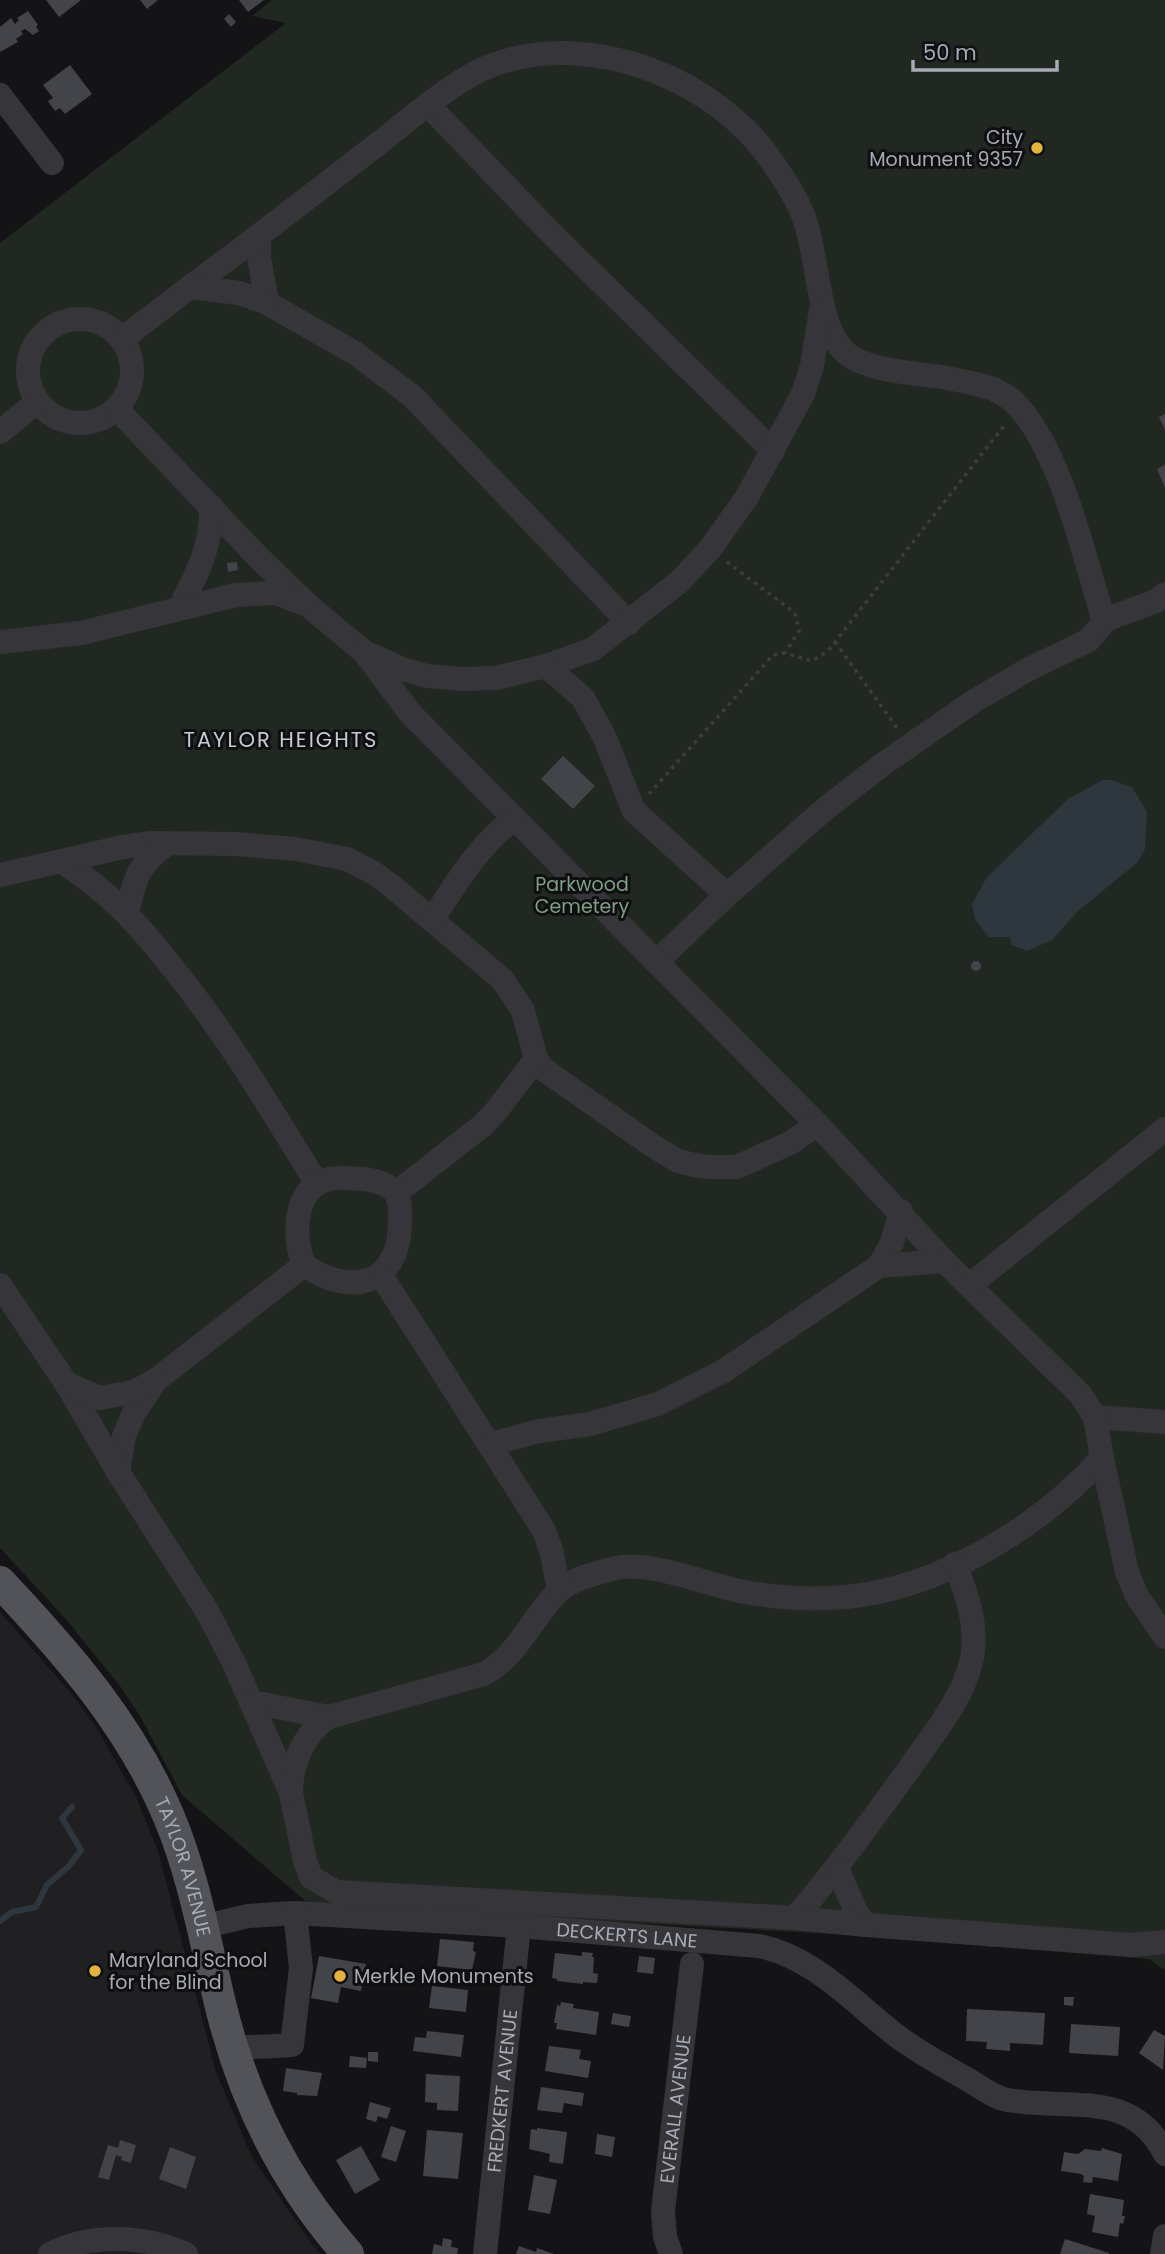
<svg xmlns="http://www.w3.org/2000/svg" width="1165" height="2254" font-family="Poppins,sans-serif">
  <rect width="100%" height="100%" fill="#141416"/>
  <!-- built -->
  <path fill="#202023" d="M0 1612 71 1693 96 1727 136 1797 158 1851 216 2072 252 2157 311 2243 321 2254H0Z"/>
  <!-- green -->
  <path fill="#212822" d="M272 0H1165V1970L1149 1959 835 1934 310 1905 182 1795 140 1716 120 1686 65 1618 0 1548V243L286 23 252 16Z"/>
  <!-- water -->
  <path fill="#2e363e" d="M1103 780H1111L1132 787 1147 812 1145 849 1138 862 1077 912 1052 940 1027 951 1012 945 1010 937H989L975 920 972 904 987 877 1068 799Z"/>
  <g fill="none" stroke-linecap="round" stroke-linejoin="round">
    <!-- stream -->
    <path stroke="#2e363e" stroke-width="6" d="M0 1921 12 1912 36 1907 47 1885 69 1866 81 1850 62 1818 72 1807"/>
  </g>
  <!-- building -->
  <g fill="#434449">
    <path d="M46 0H81L59 17Z"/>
    <path d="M140 0H158L147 9Z"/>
    <path d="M239 0H264L248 12Z"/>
    <path d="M28 11 38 25 36 27 39 31 33 35 25 29 21 31 23 34 16 39 18 42 0 52V27L11 18 15 24 19 20 17 18Z"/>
    <path d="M229 14 236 22 231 27 224 19Z"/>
    <path d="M70 65 92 94 65 114 60 108 55 111 48 101 53 98 43 85Z"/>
    <path d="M1165 414V430L1159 417Z"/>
    <path d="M1165 465V488L1157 469Z"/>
    <path d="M237 562 238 570 228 572 227 563Z"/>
    <path d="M563 756 595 786 573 809 541 779Z"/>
    <circle cx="976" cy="966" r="5"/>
    <path d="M440 1939 474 1942 473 1951 476 1952 472 1970 437 1966Z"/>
    <path d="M582 1952 593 1953 592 1957H594L593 1973 598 1974 597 1983 583 1982V1984L557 1981V1979L552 1978 555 1953 582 1956Z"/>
    <path d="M319 1956 366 1964 361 1991 341 1987 338 2003 311 1998Z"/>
    <path d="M639 1956 655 1958 653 1974 637 1972Z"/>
    <path d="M432 1986 468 1990 466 2012 429 2008Z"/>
    <path d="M1064 1997H1074L1073 2006 1064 2005Z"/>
    <path d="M561 2002 574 2004 573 2008 599 2012 596 2035 556 2029 557 2023H554L557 2005 560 2006Z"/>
    <path d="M967 2009 1045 2013 1043 2045 1010 2043V2051L986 2049 987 2042 966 2041Z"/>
    <path d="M613 2013 631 2016 629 2027 611 2024Z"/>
    <path d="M1071 2024 1120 2027 1118 2056 1069 2053Z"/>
    <path d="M1154 2030 1165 2036 1163 2070 1139 2053Z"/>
    <path d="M427 2031 464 2035 461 2057 413 2051 415 2037 426 2038Z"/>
    <path d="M549 2046 581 2050 579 2059 591 2061 588 2078 545 2071Z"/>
    <path d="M368 2052H378V2062L368 2061Z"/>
    <path d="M350 2056 367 2058 366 2068 349 2067Z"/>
    <path d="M286 2068 322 2073 317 2096 297 2095V2093L283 2091Z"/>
    <path d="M426 2074 460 2076 458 2111 437 2110V2103L425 2102Z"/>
    <path d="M541 2087 584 2093 582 2106 564 2103 562 2113 537 2110Z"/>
    <path d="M370 2102 391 2108 387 2119 378 2116 376 2122 366 2119Z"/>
    <path d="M391 2126 406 2131 396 2162 381 2157Z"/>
    <path d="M537 2128 567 2132 563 2164 549 2162 550 2154 529 2149 531 2129 537 2130Z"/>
    <path d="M427 2130 463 2133 458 2179 423 2176Z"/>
    <path d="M597 2134 615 2137 612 2157 595 2154Z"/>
    <path d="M120 2140 136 2145 131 2163 121 2160 122 2157 116 2155 109 2180 98 2177 108 2145 118 2148Z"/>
    <path d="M361 2146 380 2180 355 2194 336 2160Z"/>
    <path d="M170 2147 196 2157 186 2189 159 2179Z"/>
    <path d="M1102 2148 1122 2154 1118 2181 1093 2177 1092 2183 1083 2182 1084 2176 1081 2174 1061 2171 1064 2152 1078 2154 1085 2149 1101 2151Z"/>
    <path d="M534 2175 557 2180 550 2214 528 2210Z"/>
    <path d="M1090 2194 1124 2200 1122 2216H1125L1123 2224 1120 2223 1118 2237 1092 2232 1095 2216 1087 2214Z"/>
    <path d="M443 2238 452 2240 451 2247 458 2248 457 2254H432L434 2244 442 2246Z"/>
    <path d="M1065 2239 1109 2253V2254H1060Z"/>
    <path d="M519 2246 536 2252 537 2248 554 2254H516Z"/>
  </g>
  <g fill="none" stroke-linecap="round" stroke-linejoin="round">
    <!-- path -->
    <g stroke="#3c3d41" stroke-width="3.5" stroke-dasharray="3.5 5" stroke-linecap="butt">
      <path d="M727 562 795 613 799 631 785 653"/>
      <path d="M835 642 897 728"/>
      <path d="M649 794 773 655 785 653 812 661 828 651 1006 423"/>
    </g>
    <!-- minor -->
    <g stroke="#36363a" stroke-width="24">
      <path d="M0 95 52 163"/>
      <path d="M428 105 549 231 773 451"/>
      <path d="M259 236V257L267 303 355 353 412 396 629 623"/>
      <path d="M190 287C254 240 317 191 379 143 410 119 456 78 493 65 590 29 716 78 773 163 785 180 797 198 804 218 819 256 816 327 846 353 867 371 915 373 942 377 960 380 977 384 994 389 1000 393 1007 396 1012 400 1058 443 1083 551 1101 611L1102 625 1089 640 1029 669 974 701 883 764 825 809 727 895 656 962"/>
      <circle cx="80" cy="371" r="52"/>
      <path d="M122 339 190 287 239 293 267 303"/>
      <path d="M117 409 259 558 309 606 364 652 402 669 427 676 463 679 496 678 546 666 593 649 679 582 710 549 747 497 803 394 812 366 821 309"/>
      <path d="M0 432 37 402"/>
      <path d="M180 607C197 574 212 546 211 507"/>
      <path d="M1102 621 1156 601 1165 594"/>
      <path d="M0 642 81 633 236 595 276 593 302 603"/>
      <path d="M365 653 410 713 817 1124"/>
      <path d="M546 666 583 698 604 736 634 811 727 895"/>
      <path d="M61 861C110 892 141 927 176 972 229 1038 272 1111 316 1182"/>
      <path d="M0 875 123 847 151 843 237 844 295 849 347 859 374 873 394 888 503 980 523 1011 536 1059 543 1069 653 1146 678 1161 694 1165 709 1167H737L792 1142 817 1124 944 1261 1080 1394 1095 1417 1165 1422"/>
      <path d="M127 913C135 877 138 865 168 843"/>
      <path d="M432 920C456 884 478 845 514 819"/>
      <path d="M396 1193 483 1125 497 1110 536 1059"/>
      <path d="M304 1265C291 1233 294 1178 339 1178 356 1178 383 1178 395 1192 401 1200 400 1213 400 1223 399 1286 350 1297 304 1265L156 1380 134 1413 124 1436 118 1472 207 1611 234 1663 251 1702 329 1717 484 1674C519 1655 531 1618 558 1592 572 1578 598 1573 616 1568 651 1560 709 1586 746 1592 778 1598 813 1600 846 1597 940 1588 1040 1527 1102 1458"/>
      <path d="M879 1266 892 1243 901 1211"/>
      <path d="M381 1275 543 1529 551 1549 559 1590"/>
      <path d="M0 1285 66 1383 118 1472"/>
      <path d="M970 1285 1165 1129"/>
      <path d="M66 1383 99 1398 134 1392 156 1380"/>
      <path d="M1095 1417 1102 1458 1127 1572 1137 1596 1165 1637"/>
      <path d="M491 1444 539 1431 590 1424 658 1404 722 1372 879 1266 944 1261"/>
      <path d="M251 1702 291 1793 305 1861 311 1877 336 1892 795 1918C836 1870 872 1820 909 1769 933 1734 963 1700 972 1658 978 1625 967 1595 955 1564"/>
      <path d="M291 1793C291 1765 304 1732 329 1717"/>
      <path d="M837 1868 857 1914 866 1925 1133 1945 1165 1942"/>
      <path d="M795 1918 866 1925"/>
      <path id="s1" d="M202 1927 248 1916 295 1913 519 1926 759 1946C814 1957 854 2003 897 2036 918 2052 942 2065 965 2078 978 2085 994 2098 1008 2100 1068 2111 1132 2088 1165 2154"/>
      <path d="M233 2048 292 2045 301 1968 295 1913"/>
      <path d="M50 2254C91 2233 144 2235 186 2254"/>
      <path id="s2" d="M485 2254 519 1926"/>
      <path id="s3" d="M671 2254 665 2237 663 2211 692 1964"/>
      <path d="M1162 2254 1165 2236"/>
    </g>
    <!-- major -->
    <path stroke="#525359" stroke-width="32" id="s4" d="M0 1582C67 1653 131 1726 169 1817 195 1879 206 1947 222 2011 245 2102 286 2184 348 2254"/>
  </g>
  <!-- markers -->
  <g fill="#e3b33f" stroke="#0f0f11" stroke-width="2.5">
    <circle cx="1037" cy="148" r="7"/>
    <circle cx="95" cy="1971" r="7"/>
    <circle cx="340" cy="1976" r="7"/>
  </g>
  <g text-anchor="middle" stroke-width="6" stroke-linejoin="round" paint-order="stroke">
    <!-- poi labels -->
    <g font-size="19" fill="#a7abb5" stroke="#0f0f11" text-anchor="start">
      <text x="1023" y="144" text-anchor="end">City<tspan x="1023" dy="22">Monument 9357</tspan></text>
      <text x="109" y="1967">Maryland School<tspan x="109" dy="22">for the Blind</tspan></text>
      <text x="354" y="1983">Merkle Monuments</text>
    </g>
    <!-- park labels -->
    <g font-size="19" fill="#7f9f83" stroke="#0f0f11">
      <text x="582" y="891">Parkwood<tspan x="582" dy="22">Cemetery</tspan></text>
    </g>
    <!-- street labels -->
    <g font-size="19" fill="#a7abb5" stroke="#0f0f11">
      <text dy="7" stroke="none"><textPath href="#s4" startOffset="343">TAYLOR AVENUE</textPath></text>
      <text dy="7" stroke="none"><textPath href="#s1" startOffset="427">DECKERTS LANE</textPath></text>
      <text dy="7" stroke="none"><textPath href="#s2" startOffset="164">FREDKERT AVENUE</textPath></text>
      <text dy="7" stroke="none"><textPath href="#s3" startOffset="147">EVERALL AVENUE</textPath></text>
    </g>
    <!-- neighbourhood labels -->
    <g font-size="21" letter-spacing="2" fill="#c8cad1" stroke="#0f0f11">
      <text x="281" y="747">TAYLOR HEIGHTS</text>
    </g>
  </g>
  <!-- scale -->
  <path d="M913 60v10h144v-10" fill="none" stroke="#a7abb5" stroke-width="3.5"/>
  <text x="923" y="60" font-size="21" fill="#a7abb5" stroke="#0f0f11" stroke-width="5" paint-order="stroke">50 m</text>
</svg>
